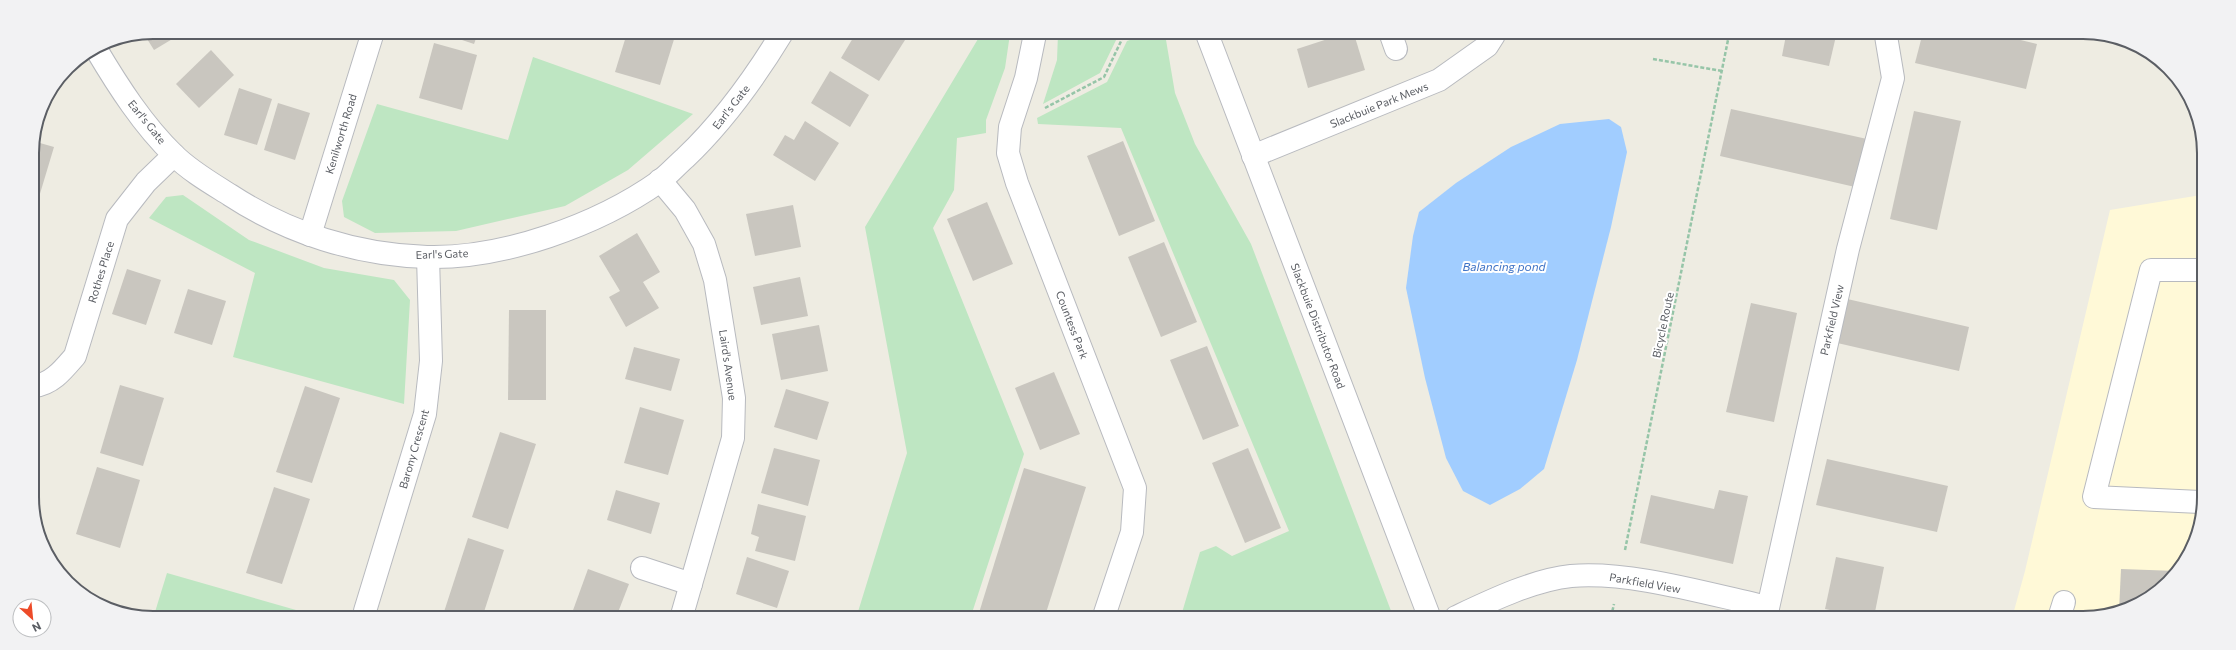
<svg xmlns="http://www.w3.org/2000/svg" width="2236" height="650" font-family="Commissioner,sans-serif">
  <rect width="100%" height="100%" fill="#eeece2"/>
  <!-- commercial -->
  <path fill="#fff9d7" d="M2201 195 2200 528 2188 557 2162 588 2129 609 2090 618H2012L2025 571 2110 210Z"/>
  <!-- green -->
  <g fill="#bee6c2">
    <path d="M981 34H1010L1005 68 986 120V133L957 138 954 190 933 228 1024 454 971 616 857 615 907 453 865 227Z"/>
    <path d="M1058 34H1119L1100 73 1043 104 1057 60Z"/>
    <path d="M1147 34H1165L1175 93 1195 144 1251 244 1393 616H1181L1200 552 1216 546 1232 556 1289 531 1121 128 1038 124 1037 118 1107 82 1127 41Z"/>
    <path d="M533 57 693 114 628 170 565 206 456 231 375 233 344 217 342 201 377 104 508 140Z"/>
    <path d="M183 195 249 240 324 268 394 280 410 300 404 404 233 357 255 273 149 218 166 197Z"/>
    <path d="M167 573 310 614H164L155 612Z"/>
  </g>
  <!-- water -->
  <path fill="#a1cdff" d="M1609 119 1621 127 1627 152 1611 227 1577 360 1544 469 1520 489 1490 505 1463 491 1446 458 1425 378 1406 288 1413 236 1419 212 1456 183 1511 147 1560 124Z"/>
  <!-- building -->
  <g fill="#c9c6bf">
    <path d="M153 32H184L154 50 144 34Z"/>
    <path d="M441 33H478L474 44Z"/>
    <path d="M627 33H667L675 36 660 85 615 72Z"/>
    <path d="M856 33 895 34 905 40 879 81 841 58Z"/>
    <path d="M1343 34H1354L1365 70 1308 88 1297 49Z"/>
    <path d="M1786 35 1836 36 1829 66 1782 56Z"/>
    <path d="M1922 36H2004L2037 44 2026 89 1915 63Z"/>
    <path d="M434 43 477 55 462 110 419 98Z"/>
    <path d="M211 50 234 75 199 108 176 84Z"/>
    <path d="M830 71 869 95 850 127 811 103Z"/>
    <path d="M239 88 272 99 257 145 224 135Z"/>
    <path d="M278 103 310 113 295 160 264 150Z"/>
    <path d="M1731 109 1867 139 1855 187 1720 156Z"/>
    <path d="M1914 111 1961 121 1937 230 1890 219Z"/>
    <path d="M805 121 839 143 815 181 773 155 785 135 794 140Z"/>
    <path d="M33 141 54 147 33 217 32 146Z"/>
    <path d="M1123 141 1155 221 1119 236 1087 156Z"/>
    <path d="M987 202 1013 264 973 281 947 219Z"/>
    <path d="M793 205 801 247 755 256 746 214Z"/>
    <path d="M637 233 660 272 643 282 659 308 626 327 609 297 620 291 599 256Z"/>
    <path d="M1164 242 1197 322 1161 337 1128 257Z"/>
    <path d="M127 269 161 280 146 325 112 314Z"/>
    <path d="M800 277 808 316 761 325 753 287Z"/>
    <path d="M188 289 226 301 212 345 174 333Z"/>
    <path d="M1843 298 1969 327 1959 371 1833 342Z"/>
    <path d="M1751 303 1797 313 1774 422 1726 412Z"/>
    <path d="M509 310H546V400H508Z"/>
    <path d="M819 325 828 371 781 380 772 334Z"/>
    <path d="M1207 346 1239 426 1203 440 1170 360Z"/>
    <path d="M634 347 680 359 671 391 625 379Z"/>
    <path d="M1054 372 1080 434 1040 450 1015 388Z"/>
    <path d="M120 385 164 398 143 466 100 453Z"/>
    <path d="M305 386 340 398 312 483 276 472Z"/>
    <path d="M786 389 829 402 817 440 774 427Z"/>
    <path d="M640 407 684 420 668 475 624 463Z"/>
    <path d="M500 432 536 444 508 529 472 517Z"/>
    <path d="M774 448 820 460 808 506 761 493Z"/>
    <path d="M1248 448 1281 528 1245 543 1212 463Z"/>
    <path d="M1827 459 1948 486 1937 532 1816 505Z"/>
    <path d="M97 467 140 480 120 548 76 534Z"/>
    <path d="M1024 468 1086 487 1045 616H978Z"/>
    <path d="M274 487 310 499 282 584 246 573Z"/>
    <path d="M616 490 660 503 651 534 607 520Z"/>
    <path d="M1719 490 1748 496 1733 564 1640 543 1651 495 1714 509Z"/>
    <path d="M758 504 806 516 795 561 755 551 759 537 751 534Z"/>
    <path d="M468 538 504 550 483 615H443Z"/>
    <path d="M747 557 789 571 777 608 736 594Z"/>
    <path d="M1836 557 1884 567 1874 617H1863L1825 609Z"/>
    <path d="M588 569 629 584 617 615H577L572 613Z"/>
    <path d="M2121 569 2177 571 2162 588 2129 609 2119 611Z"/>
    <path d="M1664 611 1682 616V617H1662Z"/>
  </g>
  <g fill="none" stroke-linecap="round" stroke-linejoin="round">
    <defs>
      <g id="minor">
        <path d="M1035 34 1026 78 1010 127 1008 153 1017 183 1135 488 1132 532 1104 616"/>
        <path d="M1207 34 1429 616"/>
        <path d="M1391 35 1396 49"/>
        <path d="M96 49C118 86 143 125 174 155 190 171 211 183 230 195 288 233 357 255 427 257 503 259 598 225 660 181 669 174 677 165 685 158 724 121 754 79 782 33"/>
        <path d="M1253 156 1439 80 1487 46 1494 35"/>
        <path d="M660 180 685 210 704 244 715 280 734 398 733 438 682 615"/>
        <path d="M310 235 373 32"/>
        <path d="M34 386C52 384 63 370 75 356L117 219 146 182 174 155"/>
        <path d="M2200 502 2094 497 2151 270H2201"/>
        <path d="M642 568 691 584"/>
        <path d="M365 611 425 414 431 361 428 257"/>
        <path d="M1456 617C1490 601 1533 580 1571 576 1632 571 1707 594 1768 607"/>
        <path d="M1766 617 1848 249 1893 78 1886 36"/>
        <path d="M2059 618 2064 602"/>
      </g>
    </defs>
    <!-- minor casing -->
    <use href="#minor" stroke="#b8babf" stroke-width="24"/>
    <!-- path -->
    <g stroke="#96c5a8" stroke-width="2.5" stroke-dasharray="4 2" stroke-linecap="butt">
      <path d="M1653 59 1722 71"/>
      <path d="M1045 108 1104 77 1123 37 1129 34"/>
      <path d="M1625 550 1729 35"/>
      <path d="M1611 617 1614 604"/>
    </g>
    <!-- minor -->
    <use href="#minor" stroke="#fff" stroke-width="22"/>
  </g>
  <g text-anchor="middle" stroke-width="4" stroke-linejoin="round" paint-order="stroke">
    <!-- street labels -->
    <g font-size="11" fill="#5b5e64" stroke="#fff">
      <text transform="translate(1379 105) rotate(-22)" y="4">Slackbuie Park Mews</text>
      <text transform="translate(731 107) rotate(-52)" y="4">Earl's Gate</text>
      <text transform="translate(147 122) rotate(51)" y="4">Earl's Gate</text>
      <text transform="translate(341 134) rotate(-73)" y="4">Kenilworth Road</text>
      <text transform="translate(442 254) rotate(-2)" y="4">Earl's Gate</text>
      <text transform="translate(101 272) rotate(-73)" y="4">Rothes Place</text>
      <text transform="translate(1832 320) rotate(-77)" y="4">Parkfield View</text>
      <text transform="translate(1072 325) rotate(69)" y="4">Countess Park</text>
      <text transform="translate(1663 325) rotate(-78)" y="4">Bicycle Route</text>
      <text transform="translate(1318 326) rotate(69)" y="4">Slackbuie Distributor Road</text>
      <text transform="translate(728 365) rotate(82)" y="4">Laird's Avenue</text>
      <text transform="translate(414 449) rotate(-74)" y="4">Barony Crescent</text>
      <text transform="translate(1645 583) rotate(10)" y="4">Parkfield View</text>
    </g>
    <!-- water labels -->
    <g font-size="12" font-style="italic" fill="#4074c6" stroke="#fff">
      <text x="1504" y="271">Balancing pond</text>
    </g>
  </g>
  <!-- crop -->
  <path d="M0 0H2236V650H0ZM153 39H2083A114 114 0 0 1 2197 153V497A114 114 0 0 1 2083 611H153A114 114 0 0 1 39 497V153A114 114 0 0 1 153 39Z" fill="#f2f2f3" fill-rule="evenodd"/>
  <path fill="none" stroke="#5b5e64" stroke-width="2" d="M153 39H2083A114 114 0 0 1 2197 153V497A114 114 0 0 1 2083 611H153A114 114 0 0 1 39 497V153A114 114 0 0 1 153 39Z"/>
  <!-- north arrow -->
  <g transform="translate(32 618) rotate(153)"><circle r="19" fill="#ffffff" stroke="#bdbfc1"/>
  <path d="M0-3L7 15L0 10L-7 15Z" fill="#ed4b29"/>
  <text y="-6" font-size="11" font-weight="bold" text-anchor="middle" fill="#5b5e64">N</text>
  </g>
</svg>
